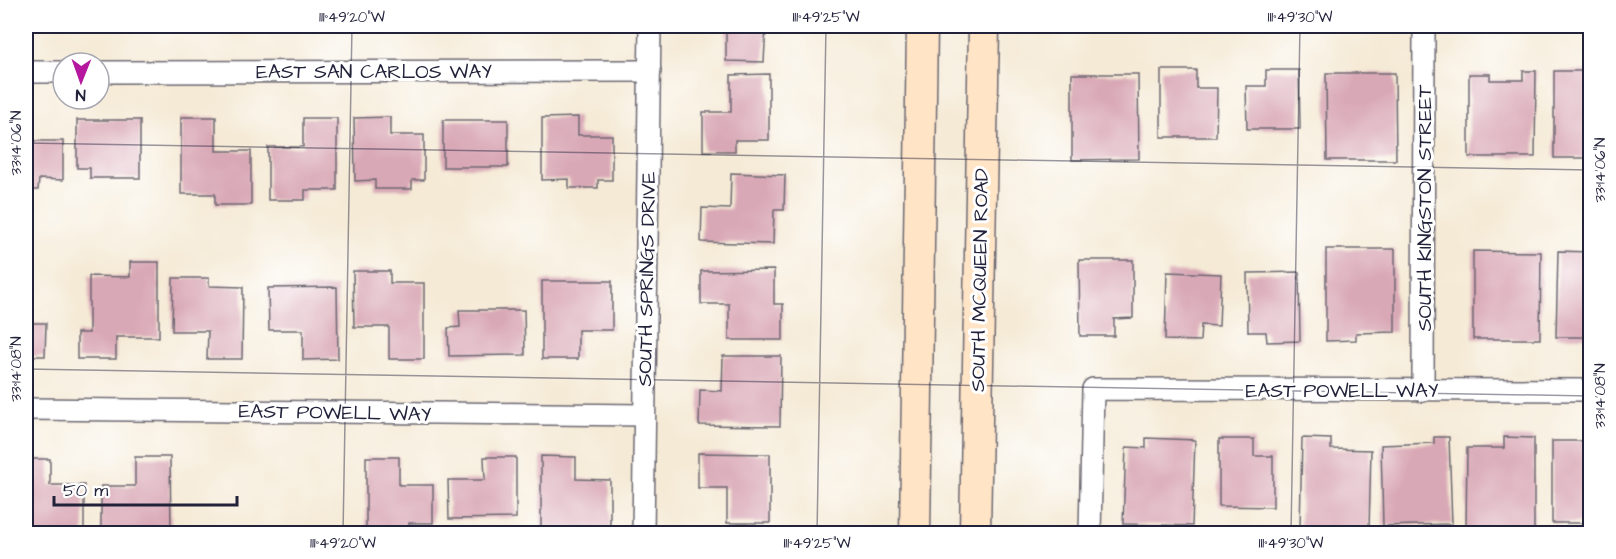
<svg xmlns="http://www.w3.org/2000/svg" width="1616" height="559" font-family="'Architects Daughter',sans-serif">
  <rect width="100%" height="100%" fill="#fff"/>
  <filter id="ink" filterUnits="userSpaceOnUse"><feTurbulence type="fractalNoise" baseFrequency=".0167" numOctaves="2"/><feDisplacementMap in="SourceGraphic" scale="12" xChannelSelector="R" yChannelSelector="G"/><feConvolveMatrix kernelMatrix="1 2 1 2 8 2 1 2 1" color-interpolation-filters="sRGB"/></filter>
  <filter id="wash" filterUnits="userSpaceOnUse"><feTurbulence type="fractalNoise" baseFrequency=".008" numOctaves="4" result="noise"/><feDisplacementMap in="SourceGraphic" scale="24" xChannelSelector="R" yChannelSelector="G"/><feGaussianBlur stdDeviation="1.35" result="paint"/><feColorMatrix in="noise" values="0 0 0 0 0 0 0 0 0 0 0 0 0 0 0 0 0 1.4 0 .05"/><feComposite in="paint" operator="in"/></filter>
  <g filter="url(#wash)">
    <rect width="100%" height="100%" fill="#f5ead6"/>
    <g id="blocks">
      <!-- building -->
      <g fill="#d9a8b6">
        <path d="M726 26H766L764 62 726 61Z"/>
        <path d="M1161 70H1196V88H1217L1216 137H1161Z"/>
        <path d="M1266 70H1299L1300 129H1247L1246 86H1266Z"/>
        <path d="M1523 71H1536L1535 157H1469V74H1490V80H1523Z"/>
        <rect x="1554" y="71" width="36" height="87"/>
        <path d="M1326 73H1395L1396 160H1327Z"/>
        <path d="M769 74V140H735V151H703V112H731V75Z"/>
        <path d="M1072 74H1138L1139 159 1072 160Z"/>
        <path d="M181 117H216V151H251V205H215V194H181Z"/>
        <path d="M390 117V135H424V180H412V189H375V180L355 181 354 118Z"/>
        <path d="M578 117V135H612V180H598V188H569V179L542 180V118Z"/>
        <path d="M303 118H337V190H305V200H268V147H303Z"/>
        <path d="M26 119H28V141H63V180L39 179 38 190H26Z"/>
        <path d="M77 120H140V178H90V168H77Z"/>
        <rect x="443" y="120" width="65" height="47"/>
        <path d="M731 173 785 175 784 210H774L773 244 701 242 702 208 730 209Z"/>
        <path d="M1326 249H1395V332L1356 333V340L1326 341Z"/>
        <path d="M1473 251 1541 252 1540 339H1473Z"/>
        <path d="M1558 251 1590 252V328H1588V337H1556Z"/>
        <path d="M1079 260H1133V318L1114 319V336H1080Z"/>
        <path d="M130 262H159V337H116V359H77V333H89V276L130 277Z"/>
        <path d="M774 270V304H783V340H729V304H701V271Z"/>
        <path d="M353 271H390V283H424V359H389V327H354Z"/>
        <path d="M1167 272 1221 274 1219 326 1201 325 1200 341 1165 340Z"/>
        <path d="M1299 272 1300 341 1267 342 1266 332H1248L1247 273Z"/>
        <path d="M173 278H209V286L243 287 242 359H207L208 331H172Z"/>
        <path d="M542 281H612V330H578V359H542Z"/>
        <path d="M337 287 338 359 303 360V330H269L268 288Z"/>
        <path d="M459 310H524L525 355 449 356 448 328 460 327Z"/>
        <path d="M26 323H46L45 356H26Z"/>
        <path d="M723 356H781L780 426 699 425 700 390 722 391Z"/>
        <path d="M1434 437H1449L1452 524 1383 526 1381 445 1434 443Z"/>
        <path d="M1504 437 1534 438V531L1466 530 1467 448H1504Z"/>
        <path d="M1146 438 1195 440 1192 526 1123 524 1126 447 1146 448Z"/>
        <path d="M1302 438 1331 439V449L1371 450 1369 530 1300 529Z"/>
        <path d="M1219 439H1254V456H1273V507L1219 506Z"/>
        <path d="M1587 439H1590V523H1552V441H1586Z"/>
        <path d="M698 453 770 454V523H727V488H698Z"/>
        <path d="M541 456 576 457V479L610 480V530L596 531V534L541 531Z"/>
        <path d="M135 457H170L171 530 137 531V534H101V486H135Z"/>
        <path d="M366 457H399V485H433V523H409V533H366Z"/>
        <path d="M484 457H516V518L449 519 448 480H485Z"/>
        <path d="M26 459H50V485H84V534H26Z"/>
      </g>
    </g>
  </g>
  <g filter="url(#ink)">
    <use href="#blocks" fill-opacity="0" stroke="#6c6871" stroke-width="1.5"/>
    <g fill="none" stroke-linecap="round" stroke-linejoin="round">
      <defs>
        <g id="minor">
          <path d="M26 72H63"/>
          <path d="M99 72 650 71"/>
          <path d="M1423 391 1424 26"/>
          <path d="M26 409 644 415"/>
          <path d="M643 534 650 26"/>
          <path d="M1090 534 1093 389 1590 390"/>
        </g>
        <g id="secondary">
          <path d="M915 534 922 26"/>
          <path d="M975 534 984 26"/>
        </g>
      </defs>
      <!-- minor casing -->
      <use href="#minor" stroke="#6c6871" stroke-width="24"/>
      <!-- secondary casing -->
      <use href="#secondary" stroke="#6c6871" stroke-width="33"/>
      <!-- minor -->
      <use href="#minor" stroke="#fff" stroke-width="21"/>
      <!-- secondary -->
      <use href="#secondary" stroke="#ffe4c6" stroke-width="30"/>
    </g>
  </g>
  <!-- ticks -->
  <path fill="none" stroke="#22223b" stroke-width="1.5" stroke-opacity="0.45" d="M26 143 1590 170M26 369 1590 396M343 534 352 26M817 534 826 26M1291 534 1300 26"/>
  <g text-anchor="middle" stroke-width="6" stroke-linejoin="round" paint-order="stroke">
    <!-- street labels -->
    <g font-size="20" fill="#22223b" stroke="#fff">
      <text x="374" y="78">EAST SAN CARLOS WAY</text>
      <text transform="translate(1424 208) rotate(-90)" y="7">SOUTH KINGSTON STREET</text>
      <text transform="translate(646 279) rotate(-89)" y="7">SOUTH SPRINGS DRIVE</text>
      <text transform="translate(979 280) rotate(-89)" y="7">SOUTH MCQUEEN ROAD</text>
      <text x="1342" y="397">EAST POWELL WAY</text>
      <text transform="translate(335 412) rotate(1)" y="7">EAST POWELL WAY</text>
    </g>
  </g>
  <!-- margin -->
  <rect width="1616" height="559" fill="none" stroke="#fff" stroke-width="66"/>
  <!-- north arrow -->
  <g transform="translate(81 81) rotate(181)"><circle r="28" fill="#ffffff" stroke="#a7a7b1" stroke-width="1.5"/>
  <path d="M0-4.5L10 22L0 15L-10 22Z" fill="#b5179e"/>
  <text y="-9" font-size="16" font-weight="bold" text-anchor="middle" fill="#22223b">N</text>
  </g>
  <!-- scale -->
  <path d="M54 496v9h183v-9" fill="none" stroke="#22223b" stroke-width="3"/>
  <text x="63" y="496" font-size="18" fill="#22223b" stroke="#ffffff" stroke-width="4.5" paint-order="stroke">50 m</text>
  <rect x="33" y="33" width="1550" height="493" fill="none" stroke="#22223b" stroke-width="2"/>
  <g font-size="15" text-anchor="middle" fill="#22223b">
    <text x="352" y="22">111°49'20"W</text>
    <text x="826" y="22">111°49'25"W</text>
    <text x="1300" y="22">111°49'30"W</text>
    <text transform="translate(16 143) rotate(-90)" y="5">33°14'06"N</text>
    <text transform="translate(1600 170) rotate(-90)" y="5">33°14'06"N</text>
    <text transform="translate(16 369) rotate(-90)" y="5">33°14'08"N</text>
    <text transform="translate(1600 396) rotate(-90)" y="5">33°14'08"N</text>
    <text x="343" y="548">111°49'20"W</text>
    <text x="817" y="548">111°49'25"W</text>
    <text x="1291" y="548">111°49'30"W</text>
  </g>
</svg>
